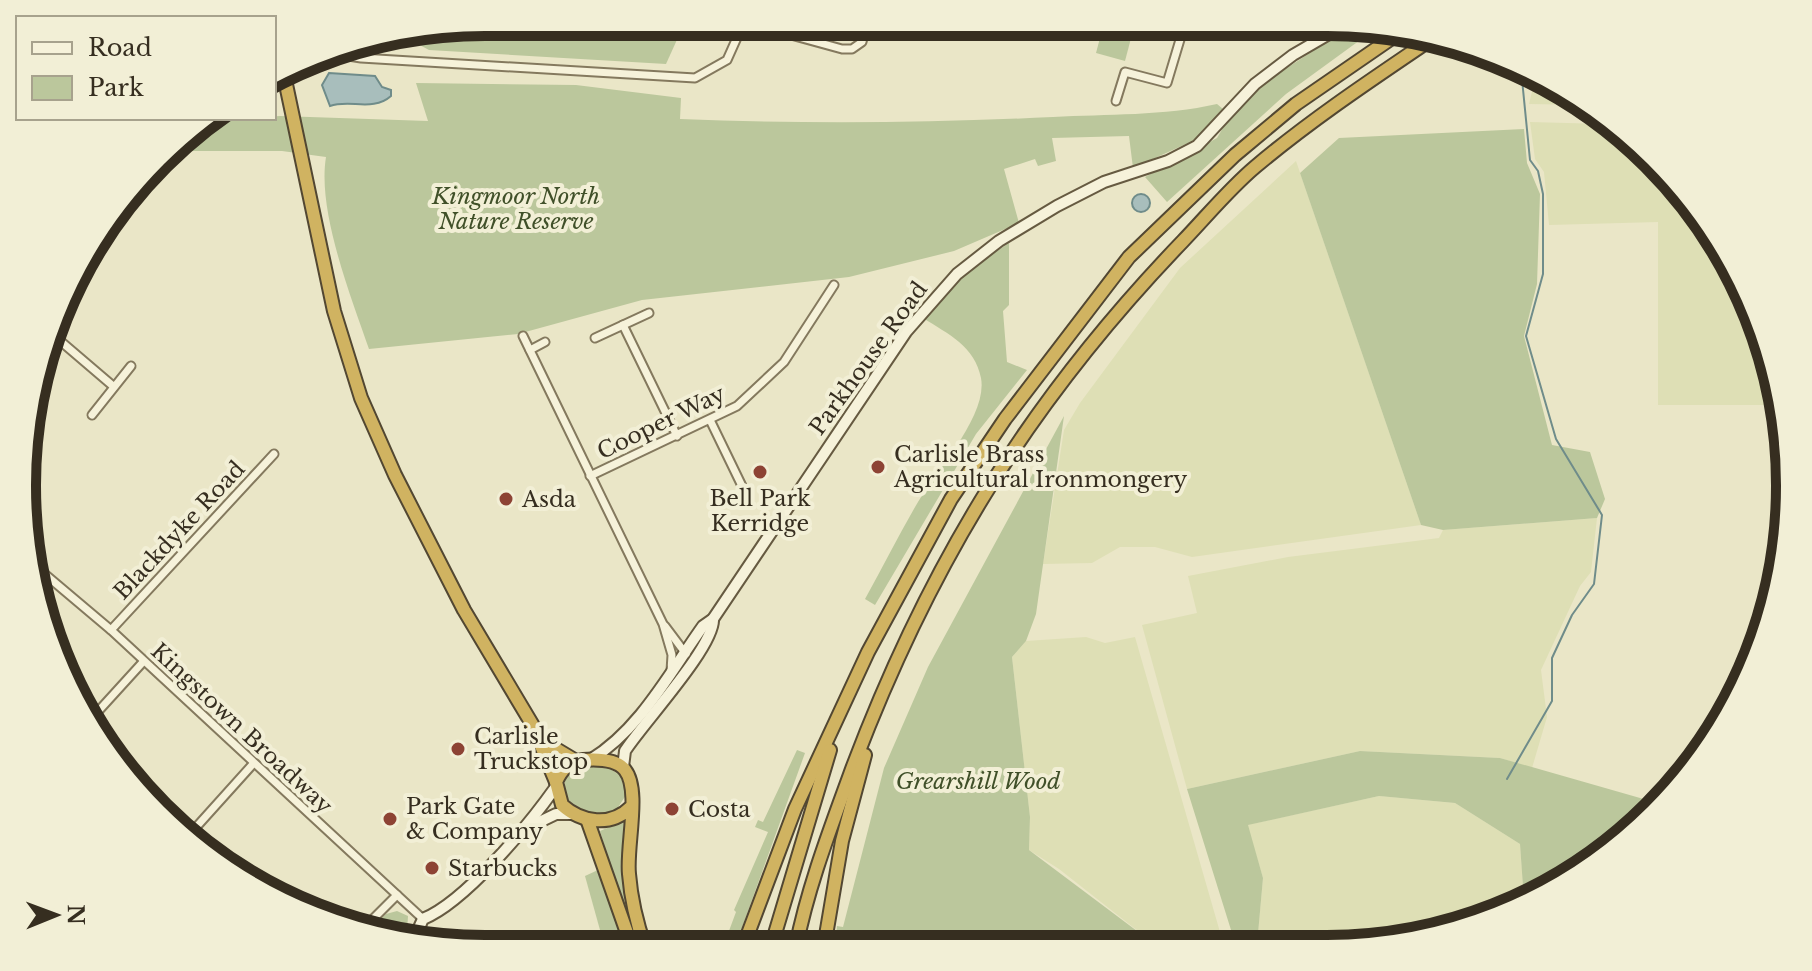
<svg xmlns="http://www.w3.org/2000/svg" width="1812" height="971" font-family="'Libre Baskerville',serif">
  <rect width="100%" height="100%" fill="#eae6c7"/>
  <!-- farmland -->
  <g fill="#dedfb5">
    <path d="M1536 75 1558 84 1582 105 1529 104Z"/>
    <path d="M1530 122 1604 124 1694 203 1774 365 1777 405H1658V222L1549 225 1544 172 1535 159Z"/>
    <path d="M1296 161 1421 525 1192 557 1155 547H1120L1092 563 1043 564 1064 430 1080 403 1180 268Z"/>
    <path d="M1597 518 1591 572 1580 586 1541 670 1547 717 1532 768 1500 758 1360 751 1187 789 1142 625 1197 613 1188 576 1288 557 1439 538 1443 530Z"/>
    <path d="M1086 637 1105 643 1135 637 1224 946H1157L1059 869 1029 850 1030 817 1012 657 1026 641Z"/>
    <path d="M1379 796 1455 803 1520 844 1524 901 1476 924 1387 945H1257L1263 878 1247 825Z"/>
  </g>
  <!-- green -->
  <g fill="#bbc79c">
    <path d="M486 22H685L666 64 429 50 403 36Z"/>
    <path d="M1104 23H1135L1125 61 1096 53Z"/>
    <path d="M1355 23 1378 27 1286 94 1167 202 1145 177 1217 138 1233 111 1266 82Z"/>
    <path d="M416 83 576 85 681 98 680 119C805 124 928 123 1053 117 1107 114 1164 116 1217 104L1223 109 1197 139 1133 168 1129 136 1052 138 1056 161 1038 166 1035 159 1004 169 1019 223 954 251 849 277 642 300 518 334 369 349C351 297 317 211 326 157L282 151H172L201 121 280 116 428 121Z"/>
    <path d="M1524 129 1527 163 1540 194 1537 284 1524 336 1552 445 1590 452 1605 499 1597 518 1443 530 1421 525 1300 173 1339 138Z"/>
    <path d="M1009 243V305L1003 311 1007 362 1027 370 976 434 875 605 865 599C883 567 899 534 918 502 936 471 988 415 981 378 975 346 948 334 923 318L974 266Z"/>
    <path d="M1064 416 1036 614 1026 641 1012 657 1030 817 1029 850 1157 946 835 947 837 926 843 927 884 768 928 667Z"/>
    <path d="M797 750 805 753 735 947H723L736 912 734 910 768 832 755 827 758 820 763 822Z"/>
    <path d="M1360 751 1500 758 1661 804 1584 871 1524 901 1520 844 1455 803 1379 796 1248 825 1263 878 1257 945 1236 946 1187 789Z"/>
    <path d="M585 765 606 766 621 776 626 795 617 809C599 820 574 810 563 793L566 776Z"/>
    <path d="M621 822 625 823V889L639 947H635L600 831Z"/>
    <path d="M598 870 626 947 605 948 585 876Z"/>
    <path d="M397 911 408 916 407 932 401 939 366 933 386 914Z"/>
  </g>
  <!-- water -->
  <g fill="#a8bebc" stroke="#6f8c8a" stroke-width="2">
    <path d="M329 73 375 76 382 87 391 90V96C373 112 350 99 330 106L322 85Z"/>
    <circle cx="1141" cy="203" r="9"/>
  </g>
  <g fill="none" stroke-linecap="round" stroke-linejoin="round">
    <!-- stream -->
    <g stroke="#6f8c8a" stroke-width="2">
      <path d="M378 40 383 49"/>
      <path d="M1507 779 1552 701V658L1572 615 1594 584 1602 515 1556 439 1526 336 1543 274V194L1538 171 1530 160 1521 69"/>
    </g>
    <defs>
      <g id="street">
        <path d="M744 22 842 49H852L862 42 867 22"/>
        <path d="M332 49 342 55 361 58 695 78 727 60 744 22"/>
        <path d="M1116 101 1125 72 1167 83 1185 23"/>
        <path d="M623 325 677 436"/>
        <path d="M523 336 663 624 672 655 671 671"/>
        <path d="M51 337 58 339 113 386"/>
        <path d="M595 338 649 313"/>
        <path d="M530 350 545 342"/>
        <path d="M92 415 131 366"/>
        <path d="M710 420 742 486"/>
        <path d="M590 476 737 406 784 362 834 285"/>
        <path d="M34 565 111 630 423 919"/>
        <path d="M665 626 686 654"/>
        <path d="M111 630 274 454"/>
        <path d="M92 718 143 662"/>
        <path d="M190 834 253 764"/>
        <path d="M361 931 397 895"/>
      </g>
      <g id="secondary">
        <path d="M590 760C640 730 670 672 703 626L713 619 906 332 957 274 999 241 1057 206 1104 182 1168 161 1197 146 1255 84 1293 55 1348 23"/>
        <path d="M623 767 625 751C643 723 715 646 713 619"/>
        <path d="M527 828 556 814H573"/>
        <path d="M413 941 423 919C465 902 528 826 555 788"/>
      </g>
      <g id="highway">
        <path d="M284 75 334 311 361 398 395 475 464 610 532 724 556 782"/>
        <path d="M539 733 551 746 576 761"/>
        <path d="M631 807C611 827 582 823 562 805L556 782C561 770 570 761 583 760 596 759 616 759 625 770 641 790 626 847 629 874 631 899 637 924 645 947"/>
        <path d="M587 819 632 947"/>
        <path d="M743 947 795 809 868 652 951 499 1005 419 1129 257 1235 155 1296 104 1402 31"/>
        <path d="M771 947 830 750"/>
        <path d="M796 947C808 886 831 827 852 769 930 562 1030 400 1183 241 1207 216 1229 189 1255 167 1312 119 1374 78 1436 36"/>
        <path d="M824 947 842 841 865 755"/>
      </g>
    </defs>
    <!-- street casing -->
    <use href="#street" stroke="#84795e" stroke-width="11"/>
    <!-- secondary casing -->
    <use href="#secondary" stroke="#665a41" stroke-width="14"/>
    <!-- highway casing -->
    <use href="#highway" stroke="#524732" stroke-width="16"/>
    <!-- street -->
    <use href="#street" stroke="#f6f2da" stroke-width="7"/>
    <!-- secondary -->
    <use href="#secondary" stroke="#f6f2da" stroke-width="10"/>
    <!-- highway -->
    <use href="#highway" stroke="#d0b361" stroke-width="12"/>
  </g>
  <!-- markers -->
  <g fill="#8d4334" stroke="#f2efd6" stroke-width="3">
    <circle cx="878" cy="467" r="8"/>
    <circle cx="760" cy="472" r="8"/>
    <circle cx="506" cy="499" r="8"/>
    <circle cx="458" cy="749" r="8"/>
    <circle cx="672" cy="809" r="8"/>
    <circle cx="390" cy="819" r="8"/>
    <circle cx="432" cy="868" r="8"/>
  </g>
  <g text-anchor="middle" stroke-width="8" stroke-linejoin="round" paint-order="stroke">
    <!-- park labels -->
    <g font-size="22" font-style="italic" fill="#405029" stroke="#f2efd6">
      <text x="516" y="204">Kingmoor North<tspan x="516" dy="25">Nature Reserve</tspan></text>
      <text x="978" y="789">Grearshill Wood</text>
    </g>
    <!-- street labels -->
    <g font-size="22" fill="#362e20" stroke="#f2efd6">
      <text transform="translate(868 358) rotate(-54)" y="8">Parkhouse Road</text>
      <text transform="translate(661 422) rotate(-26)" y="8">Cooper Way</text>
      <text transform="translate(179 530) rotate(-47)" y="8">Blackdyke Road</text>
      <text transform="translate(242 728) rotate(43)" y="8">Kingstown Broadway</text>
    </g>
    <!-- poi labels -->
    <g font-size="22" fill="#362e20" stroke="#f2efd6" text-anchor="start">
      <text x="894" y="462">Carlisle Brass<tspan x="894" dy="25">Agricultural Ironmongery</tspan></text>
      <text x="760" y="506" text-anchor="middle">Bell Park<tspan x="760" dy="25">Kerridge</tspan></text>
      <text x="522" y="507">Asda</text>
      <text x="474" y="744">Carlisle<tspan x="474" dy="25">Truckstop</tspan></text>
      <text x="406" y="814">Park Gate<tspan x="406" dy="25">&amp; Company</tspan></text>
      <text x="688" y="817">Costa</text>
      <text x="448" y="876">Starbucks</text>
    </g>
  </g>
  <!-- crop -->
  <path d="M0 0H1812V971H0ZM485 36H1327A449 449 0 0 1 1776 485V486A449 449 0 0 1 1327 935H485A449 449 0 0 1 36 486V485A449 449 0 0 1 485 36Z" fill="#f2efd6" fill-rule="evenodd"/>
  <path fill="none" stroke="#362e20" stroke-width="10" d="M485 36H1327A449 449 0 0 1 1776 485V486A449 449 0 0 1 1327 935H485A449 449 0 0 1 36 486V485A449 449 0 0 1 485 36Z"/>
  <!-- legend -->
  <rect x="16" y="16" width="260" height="104" fill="#f2efd6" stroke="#a7a28d" stroke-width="2"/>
  <rect x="32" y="42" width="40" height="12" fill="#f6f2da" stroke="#a7a28d" stroke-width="2"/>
  <text x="88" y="56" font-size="24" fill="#362e20">Road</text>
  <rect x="32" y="76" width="40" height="24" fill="#bbc79c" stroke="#a7a28d" stroke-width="2"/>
  <text x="88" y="96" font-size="24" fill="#362e20">Park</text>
  <!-- north arrow -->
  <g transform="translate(56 915) rotate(89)" stroke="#f2efd6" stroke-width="6" paint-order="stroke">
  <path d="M0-6L14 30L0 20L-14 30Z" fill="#362e20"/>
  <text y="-12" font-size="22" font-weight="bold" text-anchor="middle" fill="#362e20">N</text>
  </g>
</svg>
